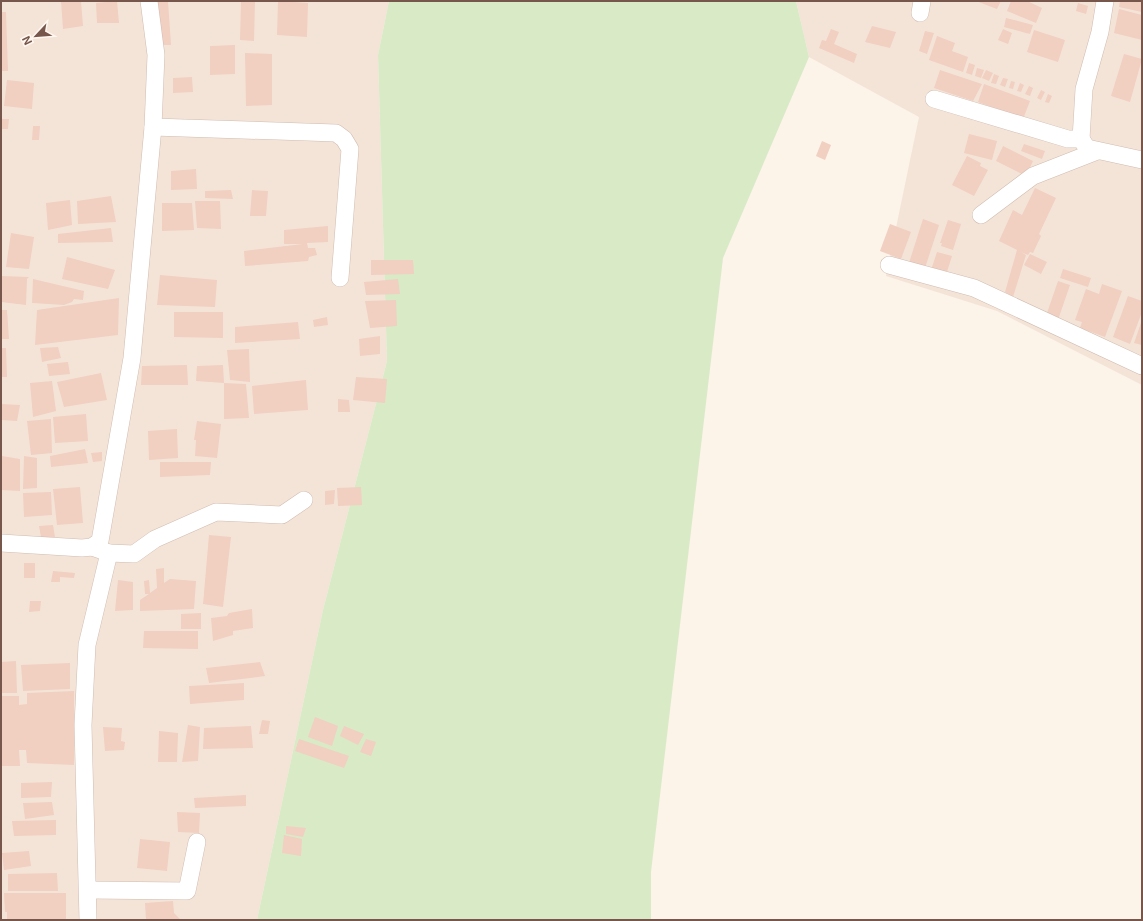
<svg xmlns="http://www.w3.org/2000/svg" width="1143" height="921" font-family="Inter,sans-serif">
  <rect width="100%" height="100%" fill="#fcf3e9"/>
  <!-- residential -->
  <g fill="#f4e4d7">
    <path d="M1 1H389L378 55 387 361 323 610 257 920H1Z"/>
    <path d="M796 1H1142V385L997 311 886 276 919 117 809 57Z"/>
  </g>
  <!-- green -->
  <path fill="#d9eac7" d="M389 1H796L809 57 723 258 651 872V920H257L323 610 387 361 378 55Z"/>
  <!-- building -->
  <g fill="#f1cfc1">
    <path d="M61 1H81L83 26 63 29Z"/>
    <path d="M117 1 119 23H97L96 3Z"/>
    <path d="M157 1H168L171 45H161Z"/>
    <path d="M241 1H255L254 41 240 40Z"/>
    <path d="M278 1 308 3 307 37 277 35Z"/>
    <path d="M976 1H1001L997 9Z"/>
    <path d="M1011 1H1027L1042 8 1036 23 1007 11Z"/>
    <path d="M1120 1H1142V12L1119 7Z"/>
    <path d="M1078 3 1088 6 1086 14 1076 11Z"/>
    <path d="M1119 9 1142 15V40L1114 33Z"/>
    <path d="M1 12H6L8 71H1Z"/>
    <path d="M1006 18 1033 25 1030 34 1004 27Z"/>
    <path d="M872 26 896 32 890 48 865 42Z"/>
    <path d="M831 29 839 32 834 44 857 54 854 63 819 48 822 40 826 41Z"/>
    <path d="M1003 29 1012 33 1008 44 998 40Z"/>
    <path d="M1034 30 1065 40 1058 62 1027 52Z"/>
    <path d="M925 31 934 33 927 54 919 51Z"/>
    <path d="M937 36 955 43 952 51 968 57 963 72 929 60Z"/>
    <path d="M235 45V74L210 75V46Z"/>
    <path d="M245 53 272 54V105L246 106Z"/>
    <path d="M1124 54 1142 59 1130 102 1111 96Z"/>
    <path d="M969 63 975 65 972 75 966 73Z"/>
    <path d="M977 68 984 70 981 78 975 76Z"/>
    <path d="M940 70 982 84 973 101 934 88Z"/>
    <path d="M986 70 993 73 989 81 982 78Z"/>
    <path d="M994 74 999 76 996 84 991 83Z"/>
    <path d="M192 77 193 92 173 93V78Z"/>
    <path d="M1003 78 1008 79 1005 87 1000 85Z"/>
    <path d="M7 80 34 83 32 109 4 106Z"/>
    <path d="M1011 81 1015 82 1013 89 1009 88Z"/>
    <path d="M1020 83 1024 85 1021 92 1017 91Z"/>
    <path d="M984 84 1030 101 1023 119 978 102Z"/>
    <path d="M1029 86 1033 88 1030 96 1025 94Z"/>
    <path d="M1041 90 1045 92 1041 100 1037 98Z"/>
    <path d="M1048 94 1052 96 1049 103 1045 102Z"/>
    <path d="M1 119H9L8 129H1Z"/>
    <path d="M33 126H40L39 140H32Z"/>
    <path d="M969 134 997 141 992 160 964 153Z"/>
    <path d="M822 141 831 145 825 160 816 156Z"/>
    <path d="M1024 144 1045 151 1042 159 1021 151Z"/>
    <path d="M1003 146 1033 161 1026 176 996 161Z"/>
    <path d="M967 156 981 163 980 166 988 170 974 196 952 185Z"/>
    <path d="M196 169 197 189 171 190V171Z"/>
    <path d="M1035 188 1056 198 1039 234 1041 236 1033 253 1030 252 1028 255 1021 252 1026 255 1013 297 1005 292 1017 250 999 241 1013 210 1022 215Z"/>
    <path d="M231 190 233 199 205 198V191Z"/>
    <path d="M252 190 268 191 266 216H250Z"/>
    <path d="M111 196 116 222 78 224 77 201Z"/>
    <path d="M70 200 72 225 48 230 46 203Z"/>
    <path d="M195 201H220L221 229 197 228Z"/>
    <path d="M162 203H192L194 230 162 231Z"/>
    <path d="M923 219 939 225 924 271 908 266Z"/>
    <path d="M948 220 961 224 953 250 941 246 942 243H940Z"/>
    <path d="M890 224 911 232 901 259 880 251Z"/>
    <path d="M328 226V242L307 243 308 248H315L317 255 309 257 308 261 245 266 244 251 303 244H284V230Z"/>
    <path d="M111 228 113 242 58 243V234Z"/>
    <path d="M11 233 34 237 29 269 6 267Z"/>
    <path d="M937 252 952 256 946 275 931 270Z"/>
    <path d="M1030 254 1047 262 1041 274 1024 265Z"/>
    <path d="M67 257 115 270 108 289 62 279Z"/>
    <path d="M371 260H413L414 274 371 275Z"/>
    <path d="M1063 269 1091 278 1088 287 1060 278Z"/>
    <path d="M160 275 217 280 215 307 157 305Z"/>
    <path d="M1 276 29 277 27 279 26 305 1 302Z"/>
    <path d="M33 279 84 291 83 300 74 299 72 302 64 305 32 303Z"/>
    <path d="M398 279 400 294 366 295 364 282Z"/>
    <path d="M1058 281 1070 285 1058 320 1046 316Z"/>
    <path d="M1102 284 1122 291 1105 337 1080 328 1082 322 1075 320 1086 289 1099 294Z"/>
    <path d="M1128 296 1142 301V312L1130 344 1113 337Z"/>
    <path d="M119 298 118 335 35 345 37 310Z"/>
    <path d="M396 300 397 326 370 328 365 301Z"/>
    <path d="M1 310H7L9 339H1Z"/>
    <path d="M174 312H223V338L174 337Z"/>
    <path d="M327 317 328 325 314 327 313 320Z"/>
    <path d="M1142 320V345L1134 343Z"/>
    <path d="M298 322 300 339 235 343V327Z"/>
    <path d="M380 336V354L360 356 359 339Z"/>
    <path d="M58 347 61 358 42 362 40 348Z"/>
    <path d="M1 348H6L7 377H1Z"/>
    <path d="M249 349 250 382 230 380 227 350Z"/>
    <path d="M68 362 70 374 49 376 47 364Z"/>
    <path d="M187 365 188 385H141L142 366Z"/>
    <path d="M223 365 224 383 246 384 249 418 224 419V383L196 381 197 366Z"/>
    <path d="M101 373 107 400 64 407 57 382Z"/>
    <path d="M356 377 387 379 385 403 353 400Z"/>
    <path d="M306 380 308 410 254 414 252 386Z"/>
    <path d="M52 381 56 411 33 417 30 383Z"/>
    <path d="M338 399 349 400 350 412H338Z"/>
    <path d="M1 404 20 405 17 421 1 420Z"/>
    <path d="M86 414 88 441 55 443 53 417Z"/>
    <path d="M51 419 52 453 31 455 27 421Z"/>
    <path d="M197 421 221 424 217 458 195 456 196 440H194Z"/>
    <path d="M177 429 178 458 149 460 148 431Z"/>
    <path d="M85 449 88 463 51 467 50 456Z"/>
    <path d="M102 452V461L93 462 91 453Z"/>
    <path d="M2 456 20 459V491L1 490Z"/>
    <path d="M24 456 37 458V488L23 489Z"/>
    <path d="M160 462H211L210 475 160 477Z"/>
    <path d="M80 487 83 523 57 525 53 489Z"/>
    <path d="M361 487 362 505 338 506 337 488Z"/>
    <path d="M335 490 334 504 325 505V491Z"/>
    <path d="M51 492 52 515 24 517 23 493Z"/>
    <path d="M53 525 55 537H41L39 526Z"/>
    <path d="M209 535 231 537 223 607 203 604Z"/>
    <rect x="24" y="563" width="11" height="15"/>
    <path d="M164 568V583L170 579 196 581 194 609 140 611V600L149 594H145L144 581 149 580 150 593 157 588 156 569Z"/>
    <path d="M53 571 75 573 74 578 60 577V582H51Z"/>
    <path d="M118 580 133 582V610L115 611Z"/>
    <path d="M30 601H41L40 611 29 612Z"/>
    <path d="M252 609 253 628 233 631V635L213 641 211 618 227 616 229 613Z"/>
    <path d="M201 613V629H181V614Z"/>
    <path d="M144 631H198V649L143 648Z"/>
    <path d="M16 661 17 693H2L1 662Z"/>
    <path d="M260 662 265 676 209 683 206 668Z"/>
    <path d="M70 663V689L23 691 21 665Z"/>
    <path d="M244 683V700L190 704 189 686Z"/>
    <path d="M74 691V765L27 763 26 750H19L20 766H1V696H19V705L27 704V693Z"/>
    <path d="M315 717 338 726 332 746 308 737Z"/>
    <path d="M262 720 270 721 268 734H259Z"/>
    <path d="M188 725 200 727 198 761 182 762Z"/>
    <path d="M251 726 253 748 203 749 204 728Z"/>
    <path d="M344 726 364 734 358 745 340 736Z"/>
    <path d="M103 727 122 728 121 741 125 742 124 750 105 751Z"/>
    <path d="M159 731 178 733 177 762H158Z"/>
    <path d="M299 739 349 756 344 768 295 751Z"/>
    <path d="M366 739 376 742 371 756 360 752Z"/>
    <path d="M52 782 51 797 21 798V783Z"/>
    <path d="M246 795V806L195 808 194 798Z"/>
    <path d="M52 802 54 815 25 819 23 803Z"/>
    <path d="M177 812 200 813 199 833 178 832Z"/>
    <path d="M56 820V835L14 836 12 821Z"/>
    <path d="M286 826 306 828 303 837 286 834Z"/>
    <path d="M284 835 302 839 301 856 282 853Z"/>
    <path d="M140 839 170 842 167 871 137 868Z"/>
    <path d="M29 851 31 866 4 870 2 853Z"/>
    <path d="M57 873 58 891H8V874Z"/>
    <path d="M4 893H66V920H7V912H5Z"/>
    <path d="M173 901 174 913 181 920H146L145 903Z"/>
  </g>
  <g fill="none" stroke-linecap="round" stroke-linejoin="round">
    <defs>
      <g id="minor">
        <path d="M920 13 922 1"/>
        <path d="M934 99 1068 139H1081L1087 148 1142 160"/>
        <path d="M153 127 336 133 344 139 350 149 340 278"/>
        <path d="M1081 139 1084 89 1100 32 1105 1"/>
        <path d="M981 215 1033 176 1097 151"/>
        <path d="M889 265 974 288 1142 366"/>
        <path d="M1 543 82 548 92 547"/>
        <path d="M109 553 134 554 155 539 216 512 282 515 304 500"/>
        <path d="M88 890 187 891 197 842"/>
        <path d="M88 920 83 725 87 645 109 553 92 547 100 541 132 358 153 127 156 55 149 1"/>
      </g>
    </defs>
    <!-- minor casing -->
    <use href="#minor" stroke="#d1bcb1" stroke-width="18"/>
    <!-- minor -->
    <use href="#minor" stroke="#fff" stroke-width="17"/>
  </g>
  <!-- border -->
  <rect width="1143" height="921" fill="none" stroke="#77574c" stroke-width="4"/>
  <!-- north arrow -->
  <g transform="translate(36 36) rotate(244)" stroke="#fff7f0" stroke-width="3" paint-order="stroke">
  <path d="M0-3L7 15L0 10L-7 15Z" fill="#77574c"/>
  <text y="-6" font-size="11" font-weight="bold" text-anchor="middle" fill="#77574c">N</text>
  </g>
</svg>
